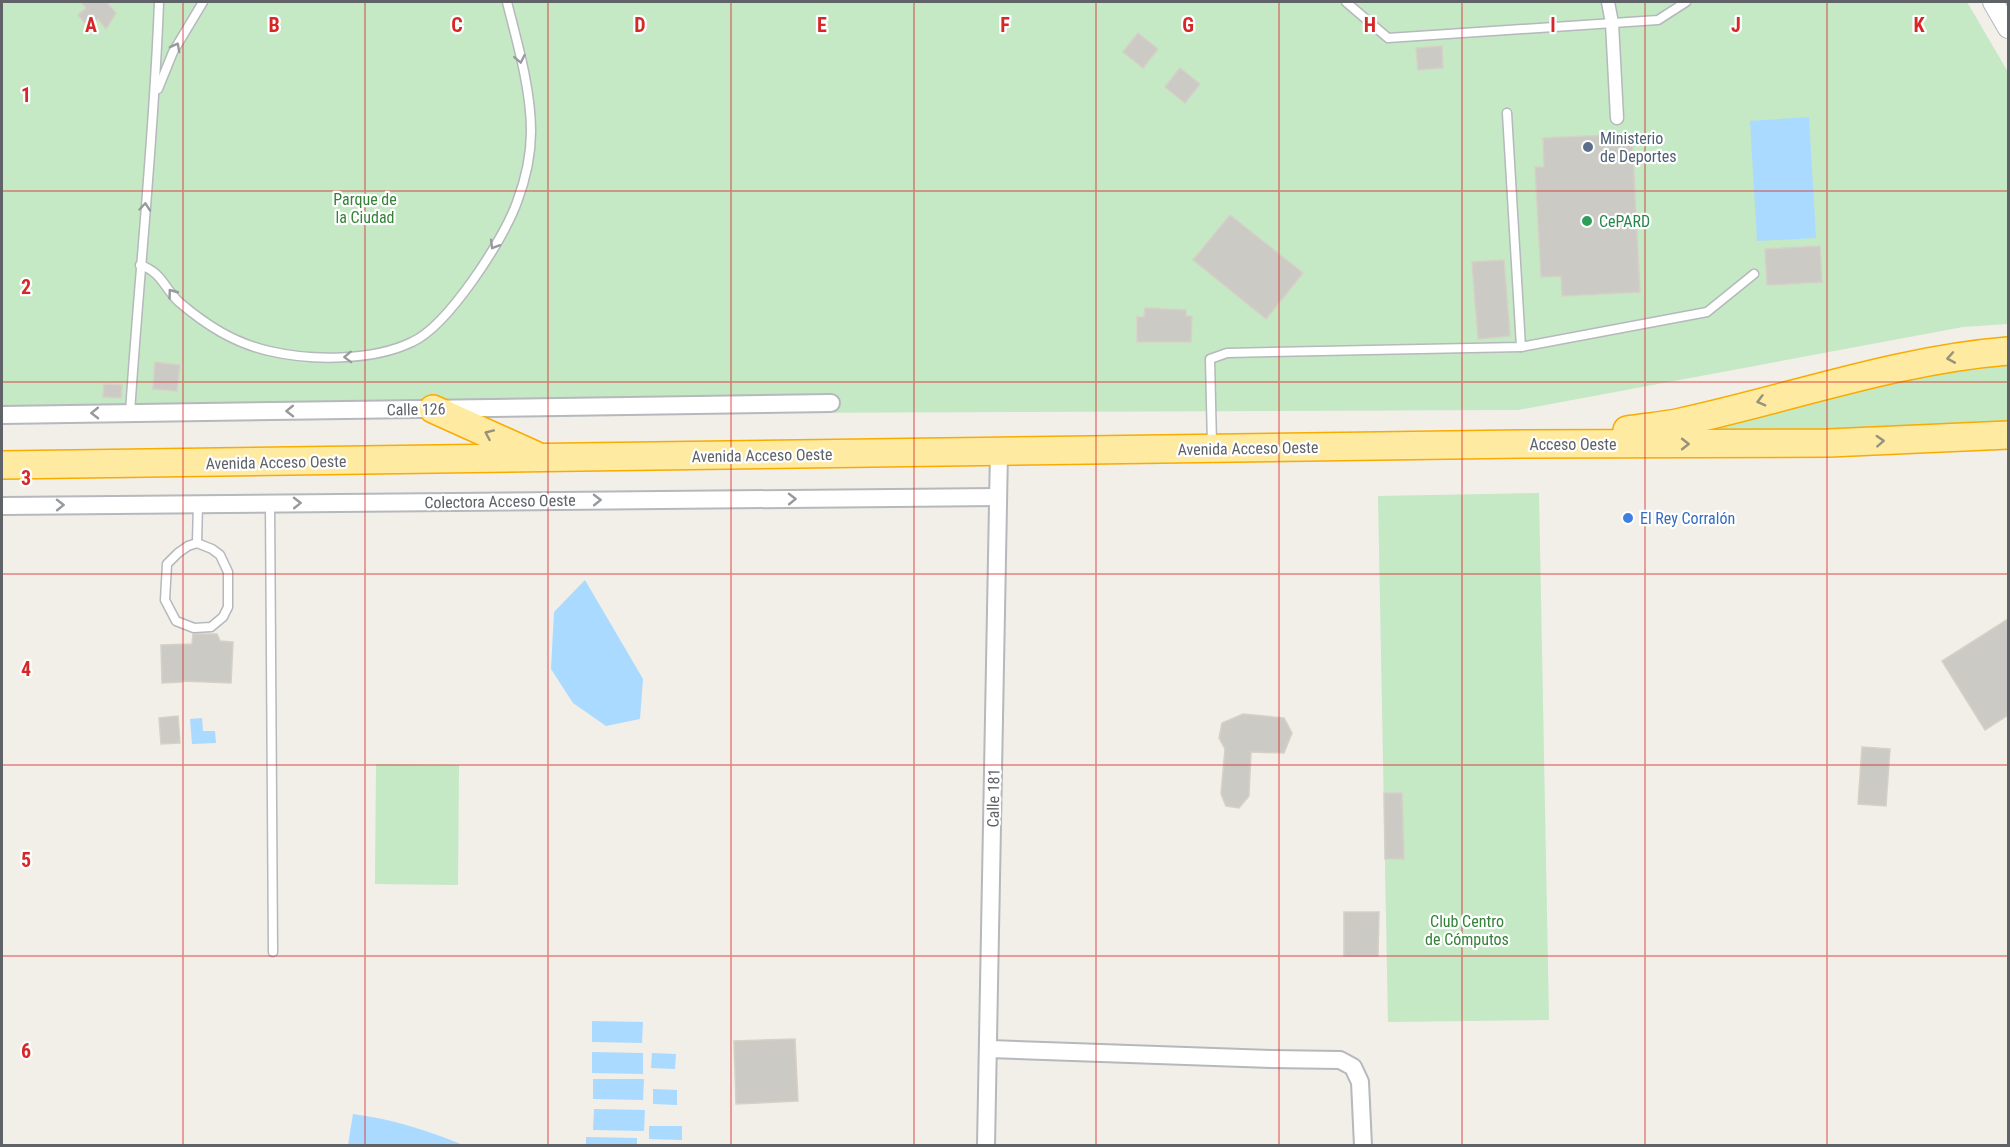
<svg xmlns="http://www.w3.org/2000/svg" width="2010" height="1147" font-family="'Roboto Condensed',sans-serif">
  <rect width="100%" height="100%" fill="#f1efe8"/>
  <!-- green -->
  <g fill="#c5e8c5">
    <path d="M2 2H1967L2008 72V324L1963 327 1518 410 2 416Z"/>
    <path d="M2008 359V425L1674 437 1975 360Z"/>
    <path d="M1539 493 1549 1020 1388 1022 1378 496Z"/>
    <path d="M376 764 459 765 458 885 375 884Z"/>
  </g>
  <!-- water -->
  <g fill="#aadaff">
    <path d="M1809 117 1816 238 1757 241 1750 121Z"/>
    <path d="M585 580 643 679 640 719 606 726 573 703 551 669 554 612Z"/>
    <path d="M202 718 203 731H215L216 743 192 744 190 719Z"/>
    <path d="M592 1021 643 1022 642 1043 592 1042Z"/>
    <path d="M592 1052 643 1053V1074L592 1073Z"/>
    <path d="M652 1053 676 1054 675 1069 651 1068Z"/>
    <path d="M593 1079H644L643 1100 593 1099Z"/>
    <path d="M653 1089 677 1090V1105L653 1104Z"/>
    <path d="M594 1109 645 1110 644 1131 593 1130Z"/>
    <path d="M353 1114C391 1119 427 1130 463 1145H348Z"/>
    <path d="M649 1126H682V1140L649 1139Z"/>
    <path d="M586 1137 637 1138V1145H586Z"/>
  </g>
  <!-- building -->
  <g fill="#cccac5" stroke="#d6d1c6" stroke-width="1.5">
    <path d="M81 2H106L116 13 106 29 98 19 89 28 78 15 86 8Z"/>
    <path d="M1138 33 1158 49 1143 68 1123 52Z"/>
    <path d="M1442 46 1443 68 1418 70 1416 48Z"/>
    <path d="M1180 68 1200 84 1185 103 1165 87Z"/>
    <path d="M1632 134 1640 292 1562 296 1561 276 1541 277 1535 167H1544L1543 138Z"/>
    <path d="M1230 215 1303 273 1266 319 1193 260Z"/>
    <path d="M1820 246 1822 282 1767 285 1765 249Z"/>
    <path d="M1504 260 1510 336 1478 339 1472 262Z"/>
    <path d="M1145 308 1186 310V316H1192L1191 342H1137V317H1144Z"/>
    <path d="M155 362 180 365 177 391 153 389Z"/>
    <path d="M104 384 122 385 121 398 103 397Z"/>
    <path d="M2008 619V715L1985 730 1942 661Z"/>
    <path d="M193 634H217L220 641 233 642 231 683 182 681V682L162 683 161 645 192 644Z"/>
    <path d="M1243 714 1284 718 1292 733 1284 753 1251 752 1249 796 1239 808 1226 806 1221 794 1225 749 1219 738 1222 723Z"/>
    <path d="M178 716 180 743 161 744 159 718Z"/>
    <path d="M1862 747 1890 749 1886 806 1858 804Z"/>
    <path d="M1384 793H1402L1404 859H1385Z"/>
    <path d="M1344 912H1379L1378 956H1344Z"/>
    <path d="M795 1039 798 1101 736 1104 734 1041Z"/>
  </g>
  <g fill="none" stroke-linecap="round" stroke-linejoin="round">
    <defs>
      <g id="service">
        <path d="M1346 2 1388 38 1658 20 1686 2"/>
        <path d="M158 89 173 52 203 2"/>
        <path d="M1507 113 1521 347"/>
        <path d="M140 265C162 272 164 288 179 302 206 325 234 343 269 351 312 361 373 361 412 342 448 326 504 239 517 202 525 181 531 154 531 131 531 89 517 42 507 2"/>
        <path d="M130 413C139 275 154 139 159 2"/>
        <path d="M1212 445 1210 359 1227 353 1521 347 1707 312 1754 274"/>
        <path d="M270 503 273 952"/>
        <path d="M197 543 212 549 220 555 228 572V607L223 617 211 627 194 628 176 621 165 600 167 564 178 553 188 546 197 543 198 504"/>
      </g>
      <path id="pedestrian" d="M1608 2 1612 23 1617 118"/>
      <g id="minor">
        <path d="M2 415 831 403"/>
        <path d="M2 506 998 497"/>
        <path d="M989 1049 1271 1059 1340 1060 1353 1067 1360 1082 1363 1146"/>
        <path d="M986 1146 999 451"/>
      </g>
      <path id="tertiary" d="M1993 2 2008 28"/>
      <g id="trunk">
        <path d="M433 409 535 455"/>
        <path d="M1627 430C1645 427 1664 426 1681 422 1791 398 1896 360 2008 351"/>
        <path d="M2 465 1522 444 1829 443 2008 435"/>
      </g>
    </defs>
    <!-- service casing -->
    <use href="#service" stroke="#b5b8bc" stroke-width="11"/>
    <!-- pedestrian casing -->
    <use href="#pedestrian" stroke="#b5b8bc" stroke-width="15"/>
    <!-- minor casing -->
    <use href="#minor" stroke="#b5b8bc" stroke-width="20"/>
    <!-- tertiary casing -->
    <use href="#tertiary" stroke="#b5b8bc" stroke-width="22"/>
    <!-- trunk casing -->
    <use href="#trunk" stroke="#f9ab00" stroke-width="30"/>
    <!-- service -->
    <use href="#service" stroke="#fff" stroke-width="8"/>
    <!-- pedestrian -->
    <use href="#pedestrian" stroke="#fff" stroke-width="12"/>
    <!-- minor -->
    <use href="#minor" stroke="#fff" stroke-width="16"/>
    <!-- tertiary -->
    <use href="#tertiary" stroke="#fff" stroke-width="20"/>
    <!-- trunk -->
    <use href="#trunk" stroke="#feeaa1" stroke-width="27"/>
  </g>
  <!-- one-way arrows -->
  <defs><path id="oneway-chevron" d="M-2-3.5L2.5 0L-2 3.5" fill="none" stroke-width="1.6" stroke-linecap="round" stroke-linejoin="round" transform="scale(1.5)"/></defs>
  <g stroke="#979a9d">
    <use href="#oneway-chevron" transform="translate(176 47) rotate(-62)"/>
    <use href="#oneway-chevron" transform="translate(520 59) rotate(79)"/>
    <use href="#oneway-chevron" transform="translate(145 207) rotate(-85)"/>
    <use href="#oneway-chevron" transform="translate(494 245) rotate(121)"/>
    <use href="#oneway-chevron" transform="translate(172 293) rotate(-127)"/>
    <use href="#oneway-chevron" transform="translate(348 357) rotate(178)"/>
    <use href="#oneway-chevron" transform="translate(290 411) rotate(179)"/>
    <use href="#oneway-chevron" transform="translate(95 413) rotate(179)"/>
    <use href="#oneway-chevron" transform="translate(792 499) rotate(-1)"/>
    <use href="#oneway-chevron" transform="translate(597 500) rotate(-1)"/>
    <use href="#oneway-chevron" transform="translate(297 503) rotate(-1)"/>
    <use href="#oneway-chevron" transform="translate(60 505) rotate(-1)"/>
  </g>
  <g stroke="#97927c">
    <use href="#oneway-chevron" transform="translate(1951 358) rotate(170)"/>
    <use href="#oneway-chevron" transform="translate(1761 401) rotate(165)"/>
    <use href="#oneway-chevron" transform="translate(489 434) rotate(-156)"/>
    <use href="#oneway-chevron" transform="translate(1880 441) rotate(-3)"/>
    <use href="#oneway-chevron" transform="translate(1685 444)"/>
  </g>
  <!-- grid -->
  <path fill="none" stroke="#d62828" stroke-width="1.5" stroke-opacity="0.55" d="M183 2V1146M365 2V1146M548 2V1146M731 2V1146M914 2V1146M1096 2V1146M1279 2V1146M1462 2V1146M1645 2V1146M1827 2V1146M2 191H2008M2 382H2008M2 574H2008M2 765H2008M2 956H2008"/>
  <!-- markers -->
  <circle fill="#5c6f8a" stroke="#fff" stroke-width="2" cx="1588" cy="147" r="6"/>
  <circle fill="#2e9e5b" stroke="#fff" stroke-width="2" cx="1587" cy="221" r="6"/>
  <circle fill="#3f7fe0" stroke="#fff" stroke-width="2" cx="1628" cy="518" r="6"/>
  <g text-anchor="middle" stroke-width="4.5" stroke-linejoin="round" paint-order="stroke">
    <!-- service labels -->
    <g font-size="16" fill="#4e5e75" stroke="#fff" text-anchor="start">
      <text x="1600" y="144">Ministerio<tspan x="1600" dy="18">de Deportes</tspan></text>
    </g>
    <!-- park labels -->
    <g font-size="16" fill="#348238" stroke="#fff">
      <text x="365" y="205">Parque de<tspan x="365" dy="18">la Ciudad</tspan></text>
      <text x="1467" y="927">Club Centro<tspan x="1467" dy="18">de Cómputos</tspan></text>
    </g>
    <!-- leisure labels -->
    <g font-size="16" fill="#27864d" stroke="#fff" text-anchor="start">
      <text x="1599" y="227">CePARD</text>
    </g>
    <!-- street labels -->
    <g font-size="16" fill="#5f6368" stroke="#fff">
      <text transform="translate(416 409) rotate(-1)" y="6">Calle 126</text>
      <text x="1573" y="450">Acceso Oeste</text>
      <text transform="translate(1248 448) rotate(-1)" y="6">Avenida Acceso Oeste</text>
      <text transform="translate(762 455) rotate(-1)" y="6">Avenida Acceso Oeste</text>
      <text transform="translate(276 462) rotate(-1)" y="6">Avenida Acceso Oeste</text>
      <text transform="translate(500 501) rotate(-1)" y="6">Colectora Acceso Oeste</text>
      <text transform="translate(993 798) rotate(-89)" y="6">Calle 181</text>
    </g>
    <!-- shop labels -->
    <g font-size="16" fill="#366cbe" stroke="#fff" text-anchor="start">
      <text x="1640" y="524">El Rey Corralón</text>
    </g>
  </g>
  <g font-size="20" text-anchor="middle" font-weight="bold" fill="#d62828" stroke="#fff" stroke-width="4.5" stroke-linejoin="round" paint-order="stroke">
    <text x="91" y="32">A</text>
    <text x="274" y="32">B</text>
    <text x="457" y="32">C</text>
    <text x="640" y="32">D</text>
    <text x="822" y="32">E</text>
    <text x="1005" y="32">F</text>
    <text x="1188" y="32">G</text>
    <text x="1370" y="32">H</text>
    <text x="1553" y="32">I</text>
    <text x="1736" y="32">J</text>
    <text x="1919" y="32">K</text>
    <text x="26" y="102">1</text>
    <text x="26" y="294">2</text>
    <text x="26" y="485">3</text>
    <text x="26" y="676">4</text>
    <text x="26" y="867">5</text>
    <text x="26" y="1058">6</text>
  </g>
  <!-- border -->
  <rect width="2010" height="1147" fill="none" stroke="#5f6368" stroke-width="6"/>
</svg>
